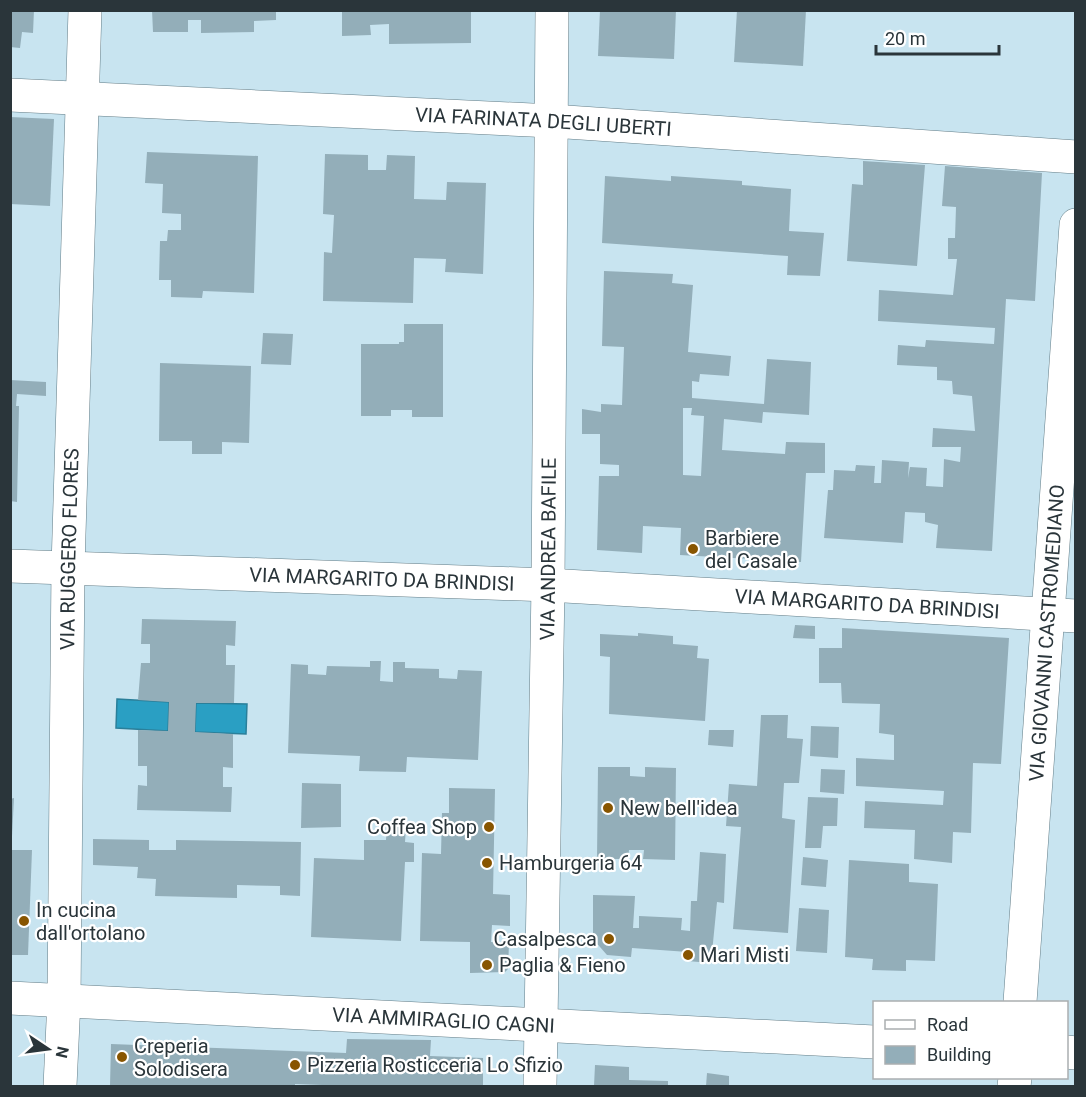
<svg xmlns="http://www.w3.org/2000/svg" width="1086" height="1097" font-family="Roboto,sans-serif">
  <rect width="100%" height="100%" fill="#c8e4f0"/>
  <!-- water -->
  <g fill="#2a9fc3" stroke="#2a7f9a" stroke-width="1.5">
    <path d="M117 699 169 702 168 731 116 728Z"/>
    <path d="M196 703 247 704 246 734 195 732Z"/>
  </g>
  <!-- building -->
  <g fill="#93aeb9" fill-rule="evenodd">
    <path d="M10 10H34L33 33 22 32 20 48 10 47Z"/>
    <path d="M152 10H276V20L254 21V32L201 33V20H188V32H153Z"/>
    <path d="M342 10H471V43L389 44V24L370 25 371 35 342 36Z"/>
    <path d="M600 10H676L674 59 598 56Z"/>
    <path d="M737 10H806L803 66 734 62Z"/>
    <path d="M10 117 54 119 50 206 10 204Z"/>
    <path d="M147 152 258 156 254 293 203 291 202 298 171 297V280H159L160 241H167L168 230H181V214L162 213 163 184 145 183Z"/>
    <path d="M325 154 368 155V170H386L387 155 415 156 414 199 446 200 447 182 486 183 483 274 445 272 446 259 414 258 413 303 323 301 324 252 332 253 334 215 323 214Z"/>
    <path d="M863 161 925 165 917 266 847 261 852 184 863 185Z"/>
    <path d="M945 166 1042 173 1035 301 1006 299 992 551 936 548 938 525 925 522V513L905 512 903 543 824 538 828 490H833L834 470 855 471 856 465 875 466 874 483H881L882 460 909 462 908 478 910 467 927 468 926 486 943 487 944 459 960 462 961 447H932L933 428 975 431 972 396 953 394 952 381 937 380V367L897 365 898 345 925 347 926 340 994 344 995 328 878 321 879 290 953 295 957 259H948V238H955L956 207 942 206Z"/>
    <path d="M605 176 671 181V176L742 181V185L791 189 789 231 824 233 820 276 787 275 788 256 602 243Z"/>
    <path d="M604 271 673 274 672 283 693 285 688 352 731 356 729 376 700 374 699 382 692 381V398L764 404 767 359 811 362 809 415 763 412 762 423 724 419 722 450 785 454 786 442 825 443V473H806L801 562 680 555 681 528 643 526 642 553 597 550 599 476H619V465L600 464V434H582V409L601 412V404L622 405 624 347 602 346ZM683 408H692L691 415 704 416 701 476 683 475Z"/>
    <path d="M404 324H443V417H412V410H391V416H361V344H399V342H404Z"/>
    <path d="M263 333 293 334 291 365 261 364Z"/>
    <path d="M160 363 251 366 249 443 222 442V454H192V441H159Z"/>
    <path d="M10 380 46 382V396L17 394 16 406H19L17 502 10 501Z"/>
    <path d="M142 619 236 621 235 646 226 645V665H235L234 703H196L195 732 233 734V768L223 767V787H232L231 812 137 810 138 785 147 786V766H138V730L168 731 169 702 138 700 141 663H150V644H141Z"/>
    <path d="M795 625 815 626V639L793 638Z"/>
    <path d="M842 628 1009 638 1001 764 973 763 971 833 953 832 952 863 914 859 915 830 864 828 865 801 943 805 944 791 856 786V758L894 760V735L879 733 880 704 842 703 841 683H819V648H842Z"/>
    <path d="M638 633 673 636V644L698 646 697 658 709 659 705 721 609 714 610 657 600 656V634L638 636Z"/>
    <path d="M370 661H381L380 681 393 682V662H405V668L439 669V678L457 679 458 670 482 671 478 760 407 757 406 772 359 771 360 756 288 753 291 664 308 665V674L326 675 327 666 370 667Z"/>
    <path d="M761 715H788L787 738 803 739 799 783H784L782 818 795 820 788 933 733 929 741 827 726 826 729 784 757 786Z"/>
    <path d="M811 726 839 727 838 758 810 756Z"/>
    <path d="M709 730H734L733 747 708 745Z"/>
    <path d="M598 767H630V776L645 777V767L676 768 675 860 643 859 644 850H629L628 859H597Z"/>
    <path d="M821 769 845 770 844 794 820 792Z"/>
    <path d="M302 783 341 784V827L301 828Z"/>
    <path d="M449 788 495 789 493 894 510 895V926L492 925 491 942 509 943 508 969 505 972 470 973V942L420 941 422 853 441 854 442 813H449Z"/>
    <path d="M808 797 838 798 837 826H823L821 848H805Z"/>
    <path d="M14 798 12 836H10V799Z"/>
    <path d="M387 826 406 827 405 842 414 843V862H405L401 941 311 937 314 858 364 860V840H386Z"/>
    <path d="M93 839 149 840V850H176V840L301 842 300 896 280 895V886L237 885V898L155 896 156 879 137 878 138 867 93 865Z"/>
    <path d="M10 850H32L28 955H10Z"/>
    <path d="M700 852 726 854 724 903 717 902 711 963 687 961 688 952 632 948 631 957 607 955 593 939V895L635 896 633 928H639V916L682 918 681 930 690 931 691 901H697Z"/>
    <path d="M803 857 828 860 826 887 801 885Z"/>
    <path d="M849 860 909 864V882L938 884 935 961 906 960V971L872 970 873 959 845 957Z"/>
    <path d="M799 908 829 910 827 953 796 951Z"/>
    <path d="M347 1039 431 1040 430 1056 483 1058V1086H322V1085L295 1084V1086H110L111 1044 346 1053Z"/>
    <path d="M595 1065 629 1067V1080L668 1081V1086H594Z"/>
    <path d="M707 1073 729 1076V1086H706Z"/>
  </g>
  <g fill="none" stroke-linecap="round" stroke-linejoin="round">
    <defs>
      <g id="minor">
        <path id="s1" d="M10 95 552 121 1076 157"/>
        <path id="s2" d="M10 566 548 585 1076 616"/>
        <path id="s3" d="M10 998 874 1042"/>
        <path id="s4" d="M1020 1002 1076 225"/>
        <path d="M1066 1052 1076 1053"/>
        <path id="s5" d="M60 1086 64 1000 68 567 85 10"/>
        <path id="s6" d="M540 1086 548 585 552 10"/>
        <path d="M1014 1086 1015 1078"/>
      </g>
    </defs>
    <!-- minor casing -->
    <use href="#minor" stroke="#637d87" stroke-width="34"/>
    <!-- minor -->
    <use href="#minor" stroke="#fff" stroke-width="33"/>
  </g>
  <!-- markers -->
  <g fill="#850" stroke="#fff" stroke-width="2">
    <circle cx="693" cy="549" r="6"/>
    <circle cx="608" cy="808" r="6"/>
    <circle cx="489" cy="827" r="6"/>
    <circle cx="487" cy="863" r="6"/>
    <circle cx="24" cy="921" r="6"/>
    <circle cx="609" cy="939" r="6"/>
    <circle cx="688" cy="955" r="6"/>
    <circle cx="487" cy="965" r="6"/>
    <circle cx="122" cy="1057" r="6"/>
    <circle cx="295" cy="1065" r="6"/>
  </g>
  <g text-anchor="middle" stroke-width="4.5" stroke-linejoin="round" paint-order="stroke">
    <!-- street labels -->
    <g font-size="20" fill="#2a353a" stroke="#fff">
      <text dy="7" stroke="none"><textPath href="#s1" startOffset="534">VIA FARINATA DEGLI UBERTI</textPath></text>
      <text dy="7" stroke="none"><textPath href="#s5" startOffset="537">VIA RUGGERO FLORES</textPath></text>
      <text dy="7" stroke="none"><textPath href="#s6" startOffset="537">VIA ANDREA BAFILE</textPath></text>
      <text dy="7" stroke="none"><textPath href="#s2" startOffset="372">VIA MARGARITO DA BRINDISI</textPath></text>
      <text dy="7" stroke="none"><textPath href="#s2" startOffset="858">VIA MARGARITO DA BRINDISI</textPath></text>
      <text dy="7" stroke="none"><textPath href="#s4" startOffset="370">VIA GIOVANNI CASTROMEDIANO</textPath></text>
      <text dy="7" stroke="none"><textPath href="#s3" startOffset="434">VIA AMMIRAGLIO CAGNI</textPath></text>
    </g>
    <!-- poi labels -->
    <g font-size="20" fill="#2a353a" stroke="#fff" text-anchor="start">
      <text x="705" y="545">Barbiere<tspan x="705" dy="23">del Casale</tspan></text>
      <text x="620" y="815">New bell'idea</text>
      <text x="477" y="834" text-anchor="end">Coffea Shop</text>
      <text x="499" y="870">Hamburgeria 64</text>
      <text x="36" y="917">In cucina<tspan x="36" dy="23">dall'ortolano</tspan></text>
      <text x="597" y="946" text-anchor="end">Casalpesca</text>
      <text x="700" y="962">Mari Misti</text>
      <text x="499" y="972">Paglia &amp; Fieno</text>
      <text x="134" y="1053">Creperia<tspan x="134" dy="23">Solodisera</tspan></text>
      <text x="307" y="1072">Pizzeria Rosticceria Lo Sfizio</text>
    </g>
  </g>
  <!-- border -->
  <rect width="1086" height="1097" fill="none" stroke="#2a353a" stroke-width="24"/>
  <!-- legend -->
  <rect x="873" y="1001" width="195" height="78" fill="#ffffff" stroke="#aaaeb0" stroke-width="1.5"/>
  <rect x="885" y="1020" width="30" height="9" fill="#ffffff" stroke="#aaaeb0" stroke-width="1.5"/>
  <text x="927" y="1031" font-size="18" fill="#2a353a">Road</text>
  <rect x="885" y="1046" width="30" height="18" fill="#93aeb9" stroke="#aaaeb0" stroke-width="1.5"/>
  <text x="927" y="1061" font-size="18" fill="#2a353a">Building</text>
  <!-- north arrow -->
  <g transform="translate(48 1049) rotate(103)" stroke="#ffffff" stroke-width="4.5" paint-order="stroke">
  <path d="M0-4.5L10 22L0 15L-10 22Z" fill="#2a353a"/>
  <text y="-9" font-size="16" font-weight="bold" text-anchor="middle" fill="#2a353a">N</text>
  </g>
  <!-- scale -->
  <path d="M876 45v9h123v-9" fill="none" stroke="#2a353a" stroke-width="3"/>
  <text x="885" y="45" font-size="18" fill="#2a353a" stroke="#ffffff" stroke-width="4.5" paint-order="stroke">20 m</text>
</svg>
